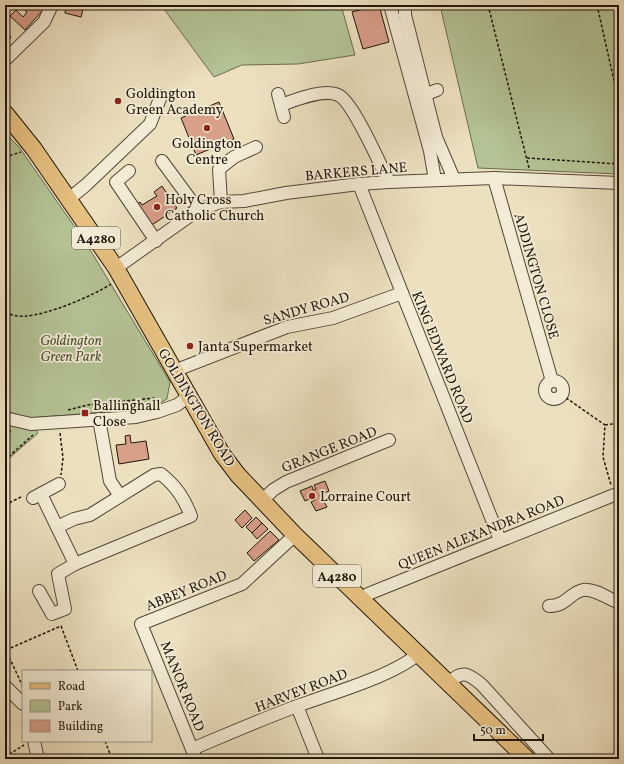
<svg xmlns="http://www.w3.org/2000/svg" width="624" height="764" font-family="Vollkorn,serif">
  <rect width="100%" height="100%" fill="#ece0bf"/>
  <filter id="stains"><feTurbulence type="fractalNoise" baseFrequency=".005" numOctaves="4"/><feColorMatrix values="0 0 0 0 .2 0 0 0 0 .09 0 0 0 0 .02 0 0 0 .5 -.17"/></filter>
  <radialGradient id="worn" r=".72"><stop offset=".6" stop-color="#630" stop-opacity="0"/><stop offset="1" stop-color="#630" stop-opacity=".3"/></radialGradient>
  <!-- green -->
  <g fill="#b4c395" stroke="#6a6c50">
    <path d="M161 5H341L355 55 298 64 242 65 214 77Z"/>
    <path d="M440 5H619V174L478 168Z"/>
    <path d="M5 133 19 147 86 243 170 382 167 399 158 404 105 412 30 418 5 411Z"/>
    <path d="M5 424 35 428 38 433 5 462Z"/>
  </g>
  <!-- building -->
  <g fill="#d89f89" stroke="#1f160a">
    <path d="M21 5H37L43 10 25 30 10 16 16 10 23 17 27 12 20 6Z"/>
    <path d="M66 5H84L81 17 65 13Z"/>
    <path d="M379 5 389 42 363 49 352 12Z"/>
    <path d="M6 32 11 37 7 42 8 44 5 47Z"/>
    <path d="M219 102 234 139 196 155 181 118Z"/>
    <path d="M162 186 177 208 152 225 136 205 140 202 142 205 157 196 154 192Z"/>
    <path d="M130 435 131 443 146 441 149 459 119 464 116 445 126 444 125 436Z"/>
    <path d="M325 481 329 491 320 495 327 507 316 511 311 502 315 500 314 497 305 501 300 491 312 486 313 490 316 489 314 485Z"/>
    <path d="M245 510 252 518 242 528 235 520Z"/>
    <path d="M256 517 262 523 252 533 246 527Z"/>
    <path d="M262 523 268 529 257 539 252 533Z"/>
    <path d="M270 531 279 540 254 561 247 553Z"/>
  </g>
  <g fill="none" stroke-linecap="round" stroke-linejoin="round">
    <defs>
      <g id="minor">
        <path d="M390 5 430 151 435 180"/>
        <path d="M405 5V15L436 137 454 179"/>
        <path d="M5 60 44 22 52 5"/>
        <path d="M278 94 284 117"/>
        <path d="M424 95 437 90"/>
        <path d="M281 105C295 100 324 88 338 95 353 101 380 165 389 182"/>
        <path d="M162 161 198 210"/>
        <path d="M129 171 116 182 156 241"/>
        <path d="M494 178 552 381"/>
        <path d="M359 184 500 540"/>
        <path d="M70 198 86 185 150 124 161 96"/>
        <path d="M221 202 219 169 234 157 256 147"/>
        <path d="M116 268 198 210 221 202 244 201 286 193 359 184 389 182 494 178 619 183"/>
        <path d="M174 371 287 327 333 318 402 293"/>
        <circle cx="554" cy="390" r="9"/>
        <path d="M5 418 31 424 136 417 157 412 177 405 189 396"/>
        <path d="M99 419 110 481 120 496"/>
        <path d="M41 494 75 564 191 516C184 498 176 486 161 474L154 475 90 515 74 519 57 527"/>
        <path d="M33 498 59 484"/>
        <path d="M262 501 273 490 286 482 389 440"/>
        <path d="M39 591 52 614 65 609 58 574 75 564"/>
        <path d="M362 600 368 594 614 495"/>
        <path d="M549 606C567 606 569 593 583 590 594 588 609 599 619 603"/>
        <path d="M449 683C462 669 469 674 482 685L549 759"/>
        <path d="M5 686 23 704"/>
        <path d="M297 706 318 759"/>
        <path d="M34 741 38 759"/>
        <path d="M192 749C228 734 264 718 300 705 332 693 393 676 418 654"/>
        <path d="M196 759 141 624 242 584 295 535"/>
      </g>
      <path id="major" d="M5 113 34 149 116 268 222 454 238 475 295 535 527 759"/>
    </defs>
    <!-- minor casing -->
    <use href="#minor" stroke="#524837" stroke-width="14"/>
    <!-- major casing -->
    <use href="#major" stroke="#1f160a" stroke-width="18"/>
    <!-- path -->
    <g stroke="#1f160a" stroke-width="1.5" stroke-dasharray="3 2" stroke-linecap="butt">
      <path d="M488 5 529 168"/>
      <path d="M597 5 619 103"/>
      <path d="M5 157 21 152"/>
      <path d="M527 158 619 164"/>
      <path d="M5 313C12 315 20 317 26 316 47 315 93 296 111 284"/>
      <path d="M5 318 11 314"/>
      <path d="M562 395 605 425 603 457 611 485"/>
      <path d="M68 410 87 405 155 398 159 399"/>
      <path d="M605 425 619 423"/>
      <path d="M5 431H11"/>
      <path d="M60 433 63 458 61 475"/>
      <path d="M5 460 33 435"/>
      <path d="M5 505 23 496"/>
      <path d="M5 648 23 687"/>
      <path d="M6 650 61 626 78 671"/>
      <path d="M105 741 112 759"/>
      <path d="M5 757 24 745"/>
    </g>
    <!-- minor -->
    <use href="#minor" stroke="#f3ebd5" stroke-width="12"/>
    <!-- major -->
    <use href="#major" stroke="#e6c080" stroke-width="16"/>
  </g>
  <!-- markers -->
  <g fill="#8f2418" stroke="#f3ebd5" stroke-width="1.5">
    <circle cx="118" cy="101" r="4"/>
    <circle cx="207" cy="128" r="4"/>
    <circle cx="157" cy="207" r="4"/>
    <circle cx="190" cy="346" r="4"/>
    <rect x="81" y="409" width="8" height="8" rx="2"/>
    <circle cx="312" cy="496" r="4"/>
  </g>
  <g text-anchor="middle" stroke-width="3.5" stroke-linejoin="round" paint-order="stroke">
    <!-- shield labels -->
    <g fill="#f3ebd5" stroke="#5f5647" stroke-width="1">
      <rect x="72" y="227" width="48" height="22" rx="3"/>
      <rect x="313" y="565" width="48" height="22" rx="3"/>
    </g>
    <g font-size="13" font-weight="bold" fill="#1f160a">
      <text x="96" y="243">A4280</text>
      <text x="337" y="581">A4280</text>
    </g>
    <!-- poi labels -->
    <g font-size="14" fill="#1f160a" stroke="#f3ebd5" text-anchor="start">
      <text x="126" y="98">Goldington<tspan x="126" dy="16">Green Academy</tspan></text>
      <text x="207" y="148" text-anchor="middle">Goldington<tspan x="207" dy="16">Centre</tspan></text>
      <text x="165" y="204">Holy Cross<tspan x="165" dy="16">Catholic Church</tspan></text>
      <text x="198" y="351">Janta Supermarket</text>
      <text x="93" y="410">Ballinghall<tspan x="93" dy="16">Close</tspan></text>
      <text x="320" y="501">Lorraine Court</text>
    </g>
    <!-- street labels -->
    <g font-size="14" fill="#1f160a" stroke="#f3ebd5">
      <text transform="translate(356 171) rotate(-5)" y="5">BARKERS LANE</text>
      <text transform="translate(537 276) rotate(74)" y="5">ADDINGTON CLOSE</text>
      <text transform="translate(306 308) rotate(-16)" y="5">SANDY ROAD</text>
      <text transform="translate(443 357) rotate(68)" y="5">KING EDWARD ROAD</text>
      <text transform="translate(197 407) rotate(59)" y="5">GOLDINGTON ROAD</text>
      <text transform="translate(329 449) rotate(-22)" y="5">GRANGE ROAD</text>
      <text transform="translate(481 532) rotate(-22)" y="5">QUEEN ALEXANDRA ROAD</text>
      <text transform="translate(186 590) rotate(-22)" y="5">ABBEY ROAD</text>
      <text transform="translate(183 686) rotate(68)" y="5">MANOR ROAD</text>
      <text transform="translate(301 690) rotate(-21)" y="5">HARVEY ROAD</text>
    </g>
    <!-- park labels -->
    <g font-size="14" font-style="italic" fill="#53533b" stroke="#f3ebd5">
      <text x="71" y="345">Goldington<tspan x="71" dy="16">Green Park</tspan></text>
    </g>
  </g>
  <!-- margin -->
  <rect width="624" height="764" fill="none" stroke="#ece0bf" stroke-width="20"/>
  <rect x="6" y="6" width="612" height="752" fill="none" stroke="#1f160a" stroke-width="2"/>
  <rect x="10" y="10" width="604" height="744" fill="none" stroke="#1f160a"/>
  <!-- legend -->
  <rect x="22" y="670" width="130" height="72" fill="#f3ebd5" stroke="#9e9684"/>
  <rect x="30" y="683" width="20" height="6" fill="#e6c080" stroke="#9e9684"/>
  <text x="58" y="690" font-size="12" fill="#1f160a">Road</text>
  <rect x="30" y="700" width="20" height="12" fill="#b4c395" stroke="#9e9684"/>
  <text x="58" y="710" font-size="12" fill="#1f160a">Park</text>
  <rect x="30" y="720" width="20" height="12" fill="#d89f89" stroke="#9e9684"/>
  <text x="58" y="730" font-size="12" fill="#1f160a">Building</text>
  <!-- scale -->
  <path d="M474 734v6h69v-6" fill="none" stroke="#1f160a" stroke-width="2"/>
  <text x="480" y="734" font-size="12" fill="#1f160a" stroke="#f3ebd5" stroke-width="3" paint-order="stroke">50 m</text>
  <rect width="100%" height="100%" filter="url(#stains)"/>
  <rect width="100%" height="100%" fill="url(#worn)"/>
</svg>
